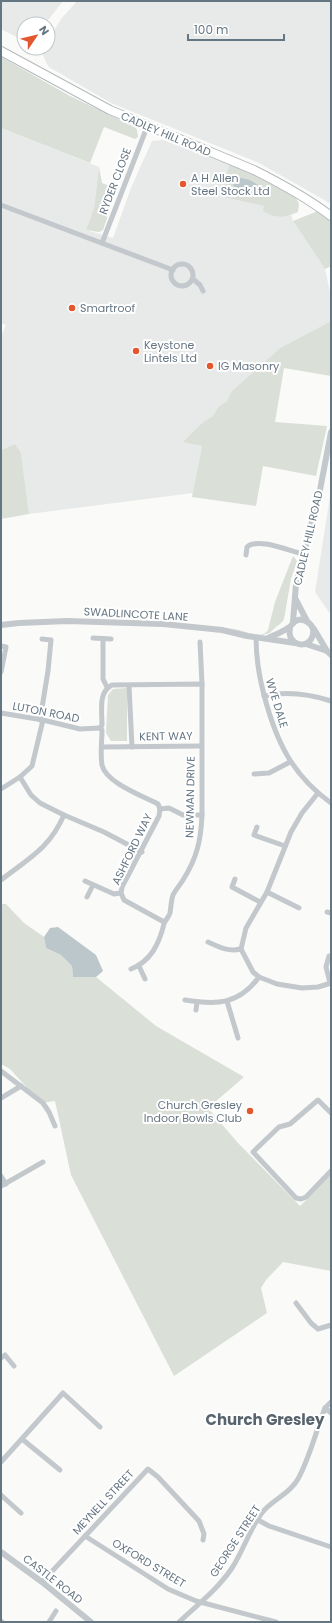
<svg xmlns="http://www.w3.org/2000/svg" width="332" height="1623" font-family="Poppins,sans-serif">
  <rect width="100%" height="100%" fill="#fafaf8"/>
  <!-- built -->
  <g fill="#e8e9e9">
    <path d="M1 1H63L45 24H24V41L1 29Z"/>
    <path d="M77 1H331V204L259 163 111 103 49 67 46 62 43 55 45 48H48V40L61 19Z"/>
    <path d="M1 128 99 167 94 208 86 230 113 238 131 188 152 141 163 140 230 164 264 206 276 217 291 214 293 221 325 269 331 297V321L280 348 231 392 227 401 218 407 213 416 203 422 184 442 202 446 193 493 29 514 21 453 15 444 1 450V337L6 325 1 323Z"/>
    <path d="M331 490V615L315 592Z"/>
  </g>
  <!-- green -->
  <g fill="#dadfd7">
    <path d="M1 57 70 96 135 127 137 130 138 137 135 139 104 127 90 163 1 128Z"/>
    <path d="M230 164 257 175 295 196 299 204 298 212C283 218 276 219 263 211L264 206 220 196Z"/>
    <path d="M99 167 102 183 117 189 103 230 99 232 86 230 94 208Z"/>
    <path d="M318 211 331 220V266L325 269 293 221Z"/>
    <path d="M331 321V376L284 368 275 422 327 426 316 476 263 466 256 506 192 497 202 446 183 442 203 422 213 416 218 407 227 401 231 392 280 348Z"/>
    <path d="M15 444 21 453 29 514 1 519V450Z"/>
    <path d="M293 556 297 561 291 579 284 619C281 625 274 627 270 633L259 636 229 629C239 627 260 642 268 630L275 602Z"/>
    <path d="M127 688V741H111L106 733 108 695 113 689Z"/>
    <path d="M1 904H6L24 923 44 937 46 948 61 955 72 966 73 977H96L156 1026 244 1077 208 1108 238 1143 300 1206 309 1197 331 1172V1271L283 1262 266 1280 261 1288 267 1313 174 1376 71 1175 55 1101 41 1103 10 1069 1 1064Z"/>
  </g>
  <!-- water -->
  <g fill="#bbc7cb">
    <path d="M240 178C246 178 258 183 262 189L258 192C246 188 244 193 236 191L233 184 236 180Z"/>
    <path d="M58 927 96 955 103 971 96 977H73L72 966 61 955 46 948 44 937 50 928Z"/>
  </g>
  <g fill="none" stroke-linecap="round" stroke-linejoin="round">
    <defs>
      <path id="primary" d="M1 51 110 110 254 170C282 184 306 197 331 216"/>
    </defs>
    <!-- primary casing -->
    <use href="#primary" stroke="#b5babe" stroke-width="10"/>
    <!-- minor -->
    <g stroke="#c3c8cc" stroke-width="5">
      <path d="M1 205 173 270"/>
      <path d="M102 243 147 127"/>
      <circle cx="182" cy="275" r="11"/>
      <path d="M193 279 200 285 203 291"/>
      <path d="M246 555 247 547C258 537 289 551 303 554"/>
      <path d="M93 638 111 639"/>
      <path d="M256 638C256 658 259 676 264 695 276 741 292 775 331 803"/>
      <path d="M103 639V679L107 687"/>
      <path d="M200 642 202 684"/>
      <path d="M1 646 6 647 1 672"/>
      <path d="M129 686 132 747"/>
      <path d="M264 696C287 691 309 694 331 701"/>
      <path d="M1 713 43 720 80 729 100 728 102 730C102 741 100 754 102 765 106 783 143 796 158 804L160 809"/>
      <path d="M40 720 48 671 51 640 42 639"/>
      <path d="M100 728 102 725C102 711 98 692 112 685L202 684V815C201 840 197 858 183 880 180 885 176 889 173 895 171 901 171 907 170 913 169 917 165 920 164 924 159 944 151 961 131 969"/>
      <path d="M102 747 201 746"/>
      <path d="M254 774 269 773 290 762"/>
      <path d="M20 777 31 795 40 803 64 815 104 832 142 852"/>
      <path d="M1 789 20 777 32 766 43 720"/>
      <path d="M318 793 302 813 291 832 267 892 246 928 241 949 253 972 259 977 277 984 302 988 318 987 331 983"/>
      <path d="M160 809 159 816 122 887 121 893 124 900 164 922"/>
      <path d="M160 809 169 808 183 815H202"/>
      <path d="M257 827 254 835 285 846"/>
      <path d="M235 879 232 887 260 902"/>
      <path d="M1 880C29 858 49 849 64 815"/>
      <path d="M85 881 114 894 121 893"/>
      <path d="M267 892 299 908"/>
      <path d="M87 897 93 885"/>
      <path d="M327 912 331 913"/>
      <path d="M208 942C219 947 228 952 241 949"/>
      <path d="M329 956 326 967 330 983"/>
      <path d="M139 966 145 979"/>
      <path d="M185 1000C216 1005 239 1005 259 977"/>
      <path d="M227 1001 238 1038"/>
      <path d="M196 1010 197 1002"/>
      <path d="M1 1071 43 1103 49 1112 55 1126"/>
      <path d="M1 1098 21 1086"/>
      <path d="M331 1113 318 1100 290 1124 279 1127 253 1152 296 1198 301 1199 306 1197 331 1171"/>
      <path d="M1 1176 6 1184"/>
      <path d="M1 1186 43 1162"/>
      <path d="M296 1303 311 1323 318 1329 331 1325"/>
      <path d="M1 1358 5 1355 14 1366"/>
      <path d="M325 1408 331 1413"/>
      <path d="M22 1439 60 1470"/>
      <path d="M1 1462 63 1393 100 1427"/>
      <path d="M1 1495 21 1513"/>
      <path d="M258 1520 269 1526 331 1547"/>
      <path d="M85 1536 168 1589 196 1601 276 1622"/>
      <path d="M42 1582 148 1469 158 1477 199 1521 204 1534 203 1540"/>
      <path d="M1 1621 2 1622"/>
      <path d="M49 1622 56 1611"/>
      <path d="M179 1622C197 1605 218 1589 232 1568 243 1551 249 1531 261 1514 271 1500 289 1495 298 1479 310 1457 316 1431 325 1408L331 1402"/>
    </g>
    <!-- tertiary -->
    <g stroke="#c3c8cc" stroke-width="6">
      <path d="M295 598 307 621"/>
      <path d="M293 622 296 584 320 490 331 432"/>
      <path d="M1 625 19 623 67 621 163 624 222 630 247 636 295 643"/>
      <path d="M314 629 327 651 331 655"/>
      <path d="M268 638C275 635 282 632 288 628 292 626 293 621 298 620 306 618 315 626 313 634 310 651 286 646 290 628"/>
      <path d="M306 644 327 651"/>
      <path d="M1 1552 42 1582 91 1622"/>
    </g>
    <!-- primary -->
    <use href="#primary" stroke="#fff" stroke-width="8"/>
  </g>
  <!-- markers -->
  <g fill="#e4572e" stroke="#fff" stroke-width="1.5">
    <circle cx="183" cy="184" r="4"/>
    <circle cx="72" cy="308" r="4"/>
    <circle cx="136" cy="351" r="4"/>
    <circle cx="210" cy="366" r="4"/>
    <circle cx="250" cy="1111" r="4"/>
  </g>
  <g text-anchor="middle" stroke-width="4" stroke-linejoin="round" paint-order="stroke">
    <!-- street labels -->
    <g font-size="11" fill="#657683" stroke="#fff">
      <text transform="translate(166 134) rotate(23)" y="4">CADLEY HILL ROAD</text>
      <text transform="translate(115 181) rotate(-69)" y="4">RYDER CLOSE</text>
      <text transform="translate(308 538) rotate(-77)" y="4">CADLEY HILL ROAD</text>
      <text transform="translate(136 614) rotate(3)" y="4">SWADLINCOTE LANE</text>
      <text transform="translate(277 703) rotate(73)" y="4">WYE DALE</text>
      <text transform="translate(46 712) rotate(11)" y="4">LUTON ROAD</text>
      <text transform="translate(166 736) rotate(-1)" y="4">KENT WAY</text>
      <text transform="translate(190 797) rotate(-89)" y="4">NEWMAN DRIVE</text>
      <text transform="translate(132 849) rotate(-64)" y="4">ASHFORD WAY</text>
      <text transform="translate(103 1502) rotate(-47)" y="4">MEYNELL STREET</text>
      <text transform="translate(235 1541) rotate(-57)" y="4">GEORGE STREET</text>
      <text transform="translate(149 1563) rotate(31)" y="4">OXFORD STREET</text>
      <text transform="translate(53 1579) rotate(38)" y="4">CASTLE ROAD</text>
    </g>
    <!-- poi labels -->
    <g font-size="11" fill="#657683" stroke="#fff" text-anchor="start">
      <text x="191" y="182">A H Allen<tspan x="191" dy="13">Steel Stock Ltd</tspan></text>
      <text x="80" y="312">Smartroof</text>
      <text x="144" y="349">Keystone<tspan x="144" dy="13">Lintels Ltd</tspan></text>
      <text x="218" y="370">IG Masonry</text>
      <text x="242" y="1109" text-anchor="end">Church Gresley<tspan x="242" dy="13">Indoor Bowls Club</tspan></text>
    </g>
    <!-- district labels -->
    <g font-size="15" font-weight="bold" fill="#57646e" stroke="#fff">
      <text x="265" y="1425">Church Gresley</text>
    </g>
  </g>
  <!-- border -->
  <rect width="332" height="1623" fill="none" stroke="#657683" stroke-width="4"/>
  <!-- north arrow -->
  <g transform="translate(36 36) rotate(55)"><circle r="19" fill="#ffffff" stroke="#c1c8cd"/>
  <path d="M0-3L7 15L0 10L-7 15Z" fill="#e4572e"/>
  <text y="-6" font-size="11" font-weight="bold" text-anchor="middle" fill="#657683">N</text>
  </g>
  <!-- scale -->
  <path d="M188 34v6h96v-6" fill="none" stroke="#657683" stroke-width="2"/>
  <text x="194" y="34" font-size="12" fill="#657683" stroke="#ffffff" stroke-width="3" paint-order="stroke">100 m</text>
</svg>
